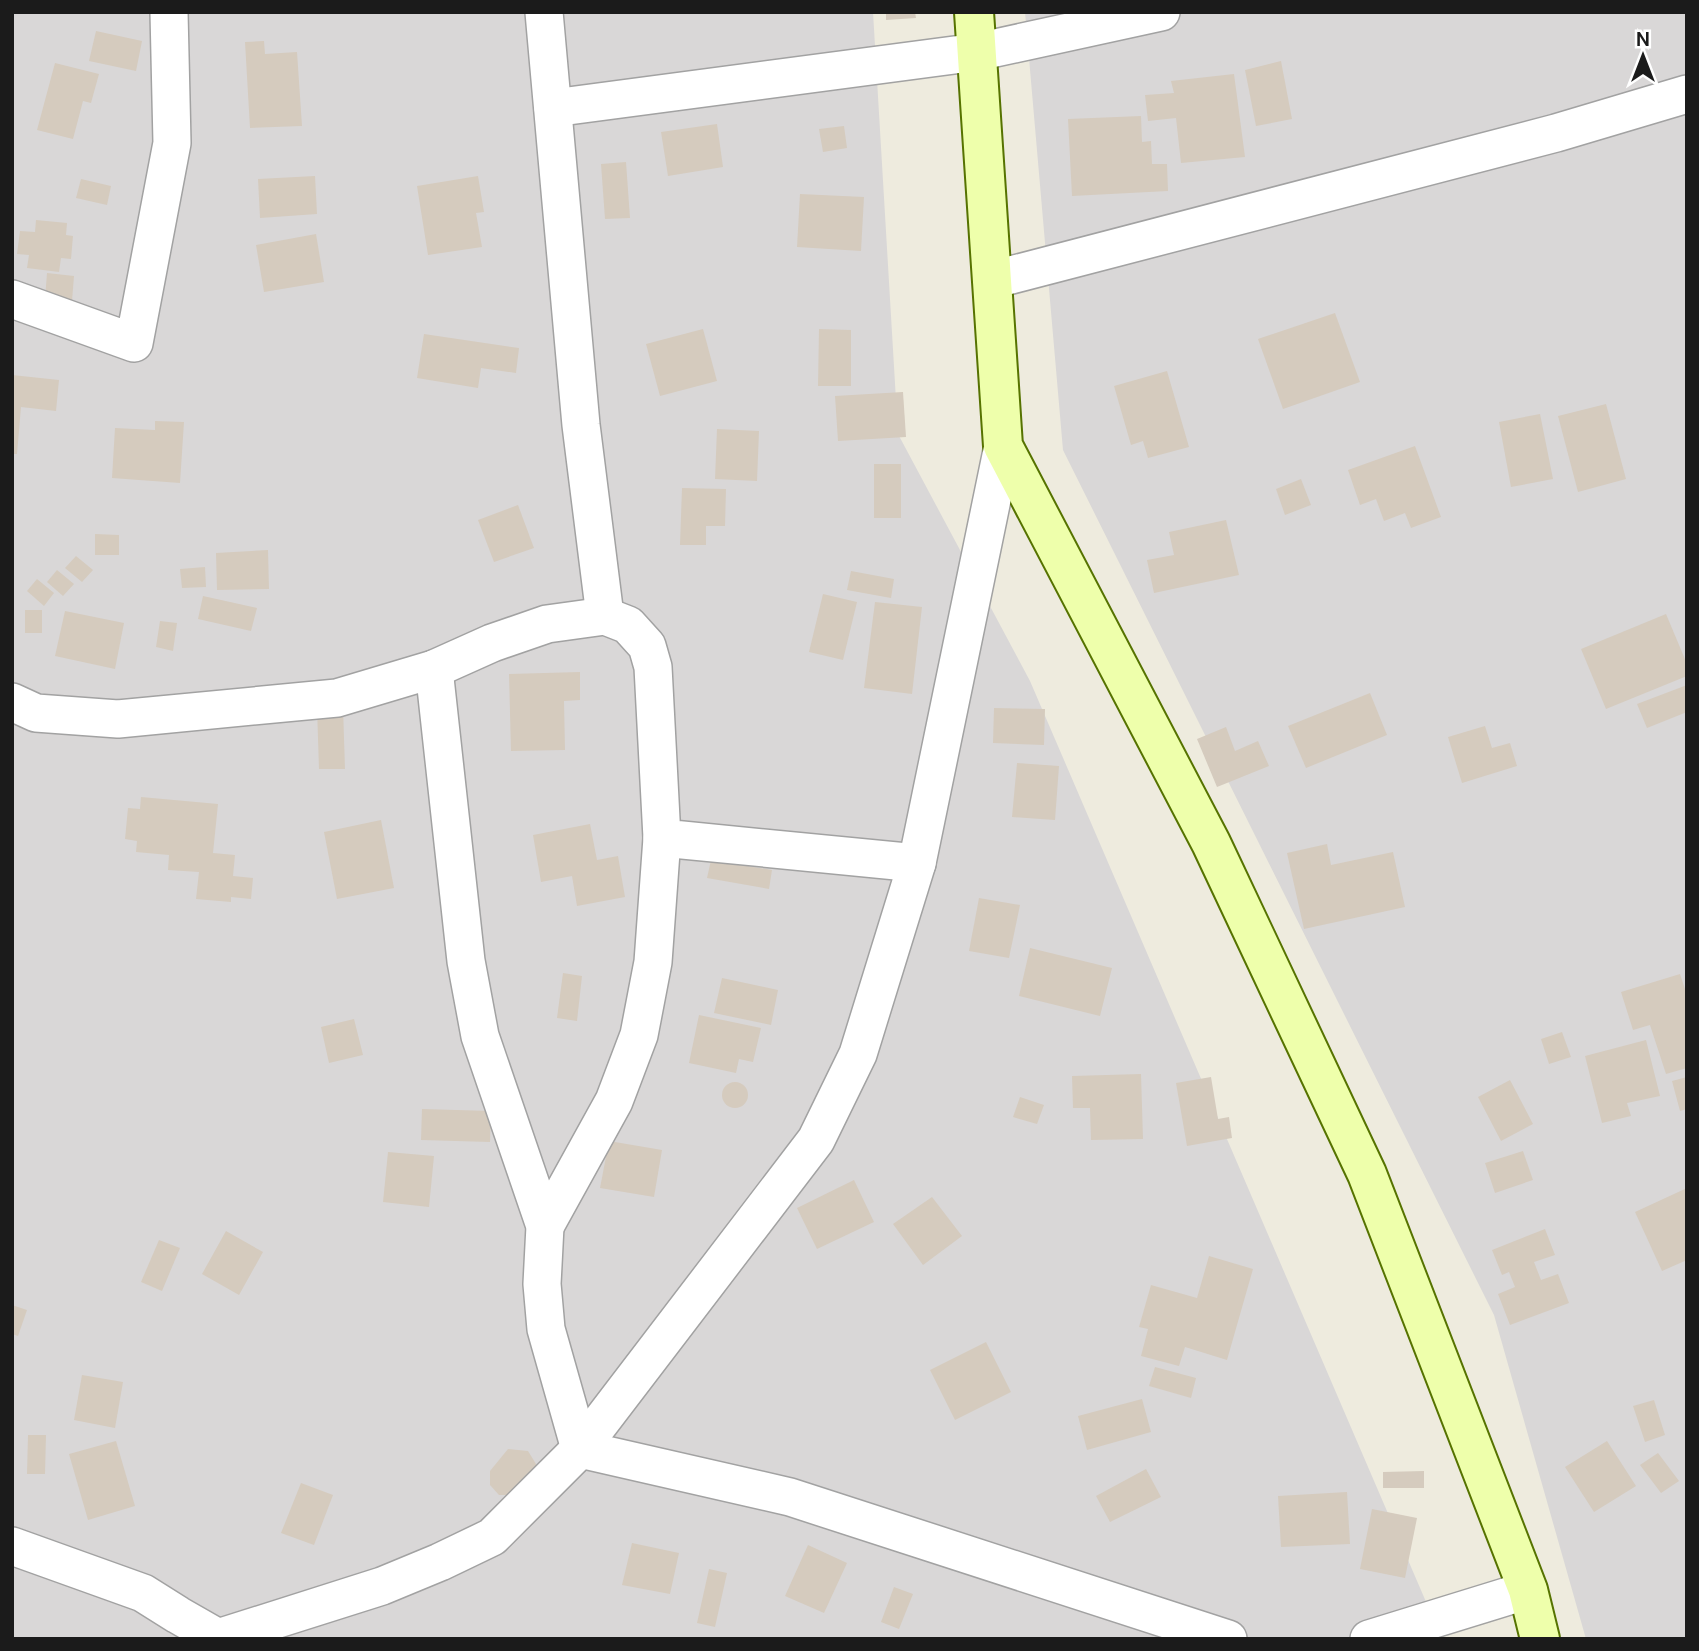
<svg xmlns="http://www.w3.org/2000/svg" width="1699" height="1651" font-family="'DM Sans',sans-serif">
  <rect width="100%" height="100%" fill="#eeebde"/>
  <!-- residential -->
  <g fill="#d9d7d7">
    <path d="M12 12H873L898 434 1030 681 1442 1639H12Z"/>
    <path d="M1025 12H1687V1639H1586L1494 1315 1063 450Z"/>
  </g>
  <!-- building -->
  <g fill="#d5cbbe">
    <path d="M886 12H915L916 18 886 20Z"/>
    <path d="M96 31 142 41 136 71 89 61Z"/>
    <path d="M264 41 265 54 297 52 302 126 250 128 245 42Z"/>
    <path d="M1281 61 1292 119 1256 126 1245 70Z"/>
    <path d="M55 63 99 74 91 103 83 101 73 139 37 130Z"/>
    <path d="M1234 74 1245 157 1181 163 1176 118 1148 121 1145 95 1174 93 1171 81Z"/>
    <path d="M1141 116 1142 142 1151 141 1152 164H1167L1168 191 1072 196 1068 119Z"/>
    <path d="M717 124 723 167 668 176 661 132Z"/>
    <path d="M844 126 847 148 823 152 819 129Z"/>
    <path d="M626 162 630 218 605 219 601 164Z"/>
    <path d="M315 176 317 214 260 218 258 179Z"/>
    <path d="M478 176 484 212 476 213 482 247 428 255 417 186Z"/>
    <path d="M81 179 111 186 107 205 76 198Z"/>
    <path d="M800 194 864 197 861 251 797 247Z"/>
    <path d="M36 220 67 223 66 235 73 236 71 259 61 258 59 272 27 268 29 255 17 254 20 231 35 232Z"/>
    <path d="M316 234 324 282 264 292 256 245Z"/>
    <path d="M47 273 74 276 72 301 45 299Z"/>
    <path d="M1335 313 1360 382 1283 409 1258 339Z"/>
    <path d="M703 329 717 381 660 396 646 344Z"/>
    <path d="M819 329 851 330V386H818Z"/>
    <path d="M424 334 519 348 516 373 481 368 478 388 417 378Z"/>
    <path d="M1167 371 1189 447 1148 458 1143 441 1131 445 1114 386Z"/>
    <path d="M12 375 59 380 56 411 21 407 17 454H12Z"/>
    <path d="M903 392 906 437 838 441 835 396Z"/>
    <path d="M1606 404 1626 479 1578 492 1558 416Z"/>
    <path d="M1540 414 1553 479 1511 487 1499 422Z"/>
    <path d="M155 421 184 422 180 483 112 478 115 428 155 430Z"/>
    <path d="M717 429 759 431 757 481 715 479Z"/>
    <path d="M1415 446 1441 517 1411 528 1405 513 1384 521 1376 499 1360 505 1348 470Z"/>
    <rect x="874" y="464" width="27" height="54"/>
    <path d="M1301 479 1311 505 1285 515 1276 489Z"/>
    <path d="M682 488 726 489 725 526H706V545H680Z"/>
    <path d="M518 505 534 548 494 562 478 520Z"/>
    <path d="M1226 520 1239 575 1154 593 1147 560 1174 555 1169 532Z"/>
    <path d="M95 534 119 535V555H95Z"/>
    <path d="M268 550 269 589 217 590 216 553Z"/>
    <path d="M76 556 93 570 82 582 65 568Z"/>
    <path d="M205 567 206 587 182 588 180 569Z"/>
    <path d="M57 570 74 584 63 596 47 582Z"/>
    <path d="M851 571 894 579 891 598 847 590Z"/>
    <path d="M37 579 54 593 44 606 27 591Z"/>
    <path d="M823 594 857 602 843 660 809 652Z"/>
    <path d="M203 596 257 608 251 631 198 619Z"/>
    <path d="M875 602 922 607 912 694 864 688Z"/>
    <rect x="25" y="610" width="17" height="23"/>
    <path d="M65 611 124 623 115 669 55 656Z"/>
    <path d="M1666 614 1687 664V676L1606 709 1581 649Z"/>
    <path d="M160 621 177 623 173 651 156 647Z"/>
    <path d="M580 672V700L564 701 565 750 511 751 509 674Z"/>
    <path d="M1687 685V712L1647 728 1637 704Z"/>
    <path d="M1370 693 1387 735 1306 768 1288 726Z"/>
    <path d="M317 707H343L345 769H319Z"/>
    <path d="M994 708 1045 709 1044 745 993 743Z"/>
    <path d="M1485 726 1492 748 1510 743 1517 766 1462 783 1448 737Z"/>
    <path d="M1226 727 1235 751 1258 741 1269 766 1217 787 1197 739Z"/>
    <path d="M1017 763 1059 766 1055 820 1012 817Z"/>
    <path d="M141 797 218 804 213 853 235 855 233 876 253 878 251 899 231 897V902L196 899 199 872 168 870 169 855 136 852 137 841 125 839 128 808 140 809Z"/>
    <path d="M381 820 394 888 337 899 324 832Z"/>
    <path d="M590 824 597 860 618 856 625 897 577 906 572 876 541 882 533 835Z"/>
    <path d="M1327 844 1331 865 1393 852 1405 907 1304 929 1287 853Z"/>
    <path d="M711 860 772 870 769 889 707 878Z"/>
    <path d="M979 898 1020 905 1009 958 969 951Z"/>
    <path d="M1030 948 1112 968 1100 1016 1019 996Z"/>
    <path d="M563 973 582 976 577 1021 557 1018Z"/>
    <path d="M1680 974 1687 995V1068L1666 1074 1650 1025 1633 1030 1621 992Z"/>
    <path d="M722 978 778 990 771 1025 714 1013Z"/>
    <path d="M699 1015 761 1028 753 1062 739 1059 736 1073 689 1063Z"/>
    <path d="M354 1019 363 1055 329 1063 321 1027Z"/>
    <path d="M1562 1032 1571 1057 1549 1064 1541 1039Z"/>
    <path d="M1646 1040 1660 1096 1627 1103 1631 1116 1602 1123 1585 1056Z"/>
    <path d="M1141 1074 1143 1139 1091 1140 1090 1108H1073L1072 1076Z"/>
    <path d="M1211 1077 1218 1119 1229 1117 1232 1138 1187 1146 1176 1083Z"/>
    <path d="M1687 1077V1109L1680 1111 1672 1081Z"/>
    <path d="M1510 1080 1533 1124 1501 1141 1478 1097Z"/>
    <circle cx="735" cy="1095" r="13"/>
    <path d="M1020 1097 1044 1105 1037 1124 1013 1117Z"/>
    <path d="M422 1109 491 1111 490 1142 421 1140Z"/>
    <path d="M609 1141 662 1150 654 1197 600 1188Z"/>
    <path d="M1523 1151 1533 1180 1495 1193 1485 1163Z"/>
    <path d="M388 1152 434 1156 429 1207 383 1202Z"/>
    <path d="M854 1180 874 1222 817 1249 797 1208Z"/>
    <path d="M1687 1188V1260L1662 1271 1635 1212Z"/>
    <path d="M932 1197 962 1236 923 1265 893 1224Z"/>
    <path d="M1545 1229 1555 1255 1534 1262 1541 1280 1558 1274 1569 1303 1510 1325 1498 1294 1515 1287 1509 1272 1502 1275 1492 1250Z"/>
    <path d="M226 1231 263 1252 239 1295 202 1274Z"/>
    <path d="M159 1240 180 1248 162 1291 141 1282Z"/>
    <path d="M1209 1256 1253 1269 1227 1360 1185 1347 1179 1366 1141 1356 1148 1329 1139 1327 1151 1285 1197 1298Z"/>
    <path d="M12 1305 27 1310 18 1336 12 1334Z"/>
    <path d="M986 1342 1011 1392 955 1420 930 1370Z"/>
    <path d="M1155 1367 1196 1378 1191 1398 1149 1386Z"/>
    <path d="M82 1375 123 1382 115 1428 74 1420Z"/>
    <path d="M1142 1399 1151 1432 1087 1450 1078 1416Z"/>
    <path d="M1654 1400 1665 1435 1645 1442 1633 1406Z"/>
    <path d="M28 1435H46L45 1474H27Z"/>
    <path d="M116 1441 135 1506 88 1520 69 1454Z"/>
    <path d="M1607 1441 1636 1486 1594 1512 1565 1467Z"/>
    <path d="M508 1449 528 1451 536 1464 534 1478 512 1495H499L490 1485V1471Z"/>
    <path d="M1658 1453 1679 1481 1661 1493 1640 1465Z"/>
    <path d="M1146 1469 1161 1497 1110 1522 1096 1496Z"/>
    <path d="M1424 1471V1488H1383V1472Z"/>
    <path d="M301 1483 333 1495 314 1545 281 1533Z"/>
    <path d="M1347 1492 1350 1544 1281 1547 1278 1496Z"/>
    <path d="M1372 1509 1417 1518 1405 1578 1360 1569Z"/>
    <path d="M632 1543 679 1553 670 1594 622 1585Z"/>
    <path d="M808 1545 847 1563 824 1613 785 1596Z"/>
    <path d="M709 1569 727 1573 715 1627 697 1623Z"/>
    <path d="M894 1587 913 1594 899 1629 881 1622Z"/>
  </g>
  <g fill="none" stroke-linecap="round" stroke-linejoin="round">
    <defs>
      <g id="street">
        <path d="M544 12 581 425 605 616"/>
        <path d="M553 108 977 52 1161 12"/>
        <path d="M992 280 1556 133 1687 94"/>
        <path d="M12 299 134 343 172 143 169 12"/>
        <path d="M434 669 466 961 480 1036 545 1226 542 1284 546 1329 580 1449"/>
        <path d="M12 702 36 713 118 719 337 698 434 669 492 643 547 624 605 616 628 625 647 646 653 667 662 838 917 863"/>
        <path d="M545 1226 614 1101 639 1035 653 962 662 838"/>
        <path d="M580 1449 790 1497 1228 1639"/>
        <path d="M12 1546 143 1593 178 1615 220 1639"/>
        <path d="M215 1639 382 1586 440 1562 492 1537 580 1449 816 1140 858 1054 917 863 1003 446"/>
        <path d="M1369 1639 1528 1590"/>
      </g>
      <path id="secondary" d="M974 12 1003 446 1211 843 1367 1174 1528 1590 1540 1639"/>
    </defs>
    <!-- street casing -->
    <use href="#street" stroke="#a2a2a2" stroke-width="40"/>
    <!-- secondary casing -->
    <use href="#secondary" stroke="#567300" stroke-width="42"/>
    <!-- street -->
    <use href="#street" stroke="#fff" stroke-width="37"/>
    <!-- secondary -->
    <use href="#secondary" stroke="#eeffab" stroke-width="38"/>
  </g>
  <!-- border -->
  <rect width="1699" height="1651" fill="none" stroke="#1b1b1b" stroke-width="28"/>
  <!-- north arrow -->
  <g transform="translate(1643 56)" stroke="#ffffff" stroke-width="5" paint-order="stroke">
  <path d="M0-5L12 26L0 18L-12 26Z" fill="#1b1b1b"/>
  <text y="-10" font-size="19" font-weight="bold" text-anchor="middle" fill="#1b1b1b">N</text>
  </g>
</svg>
